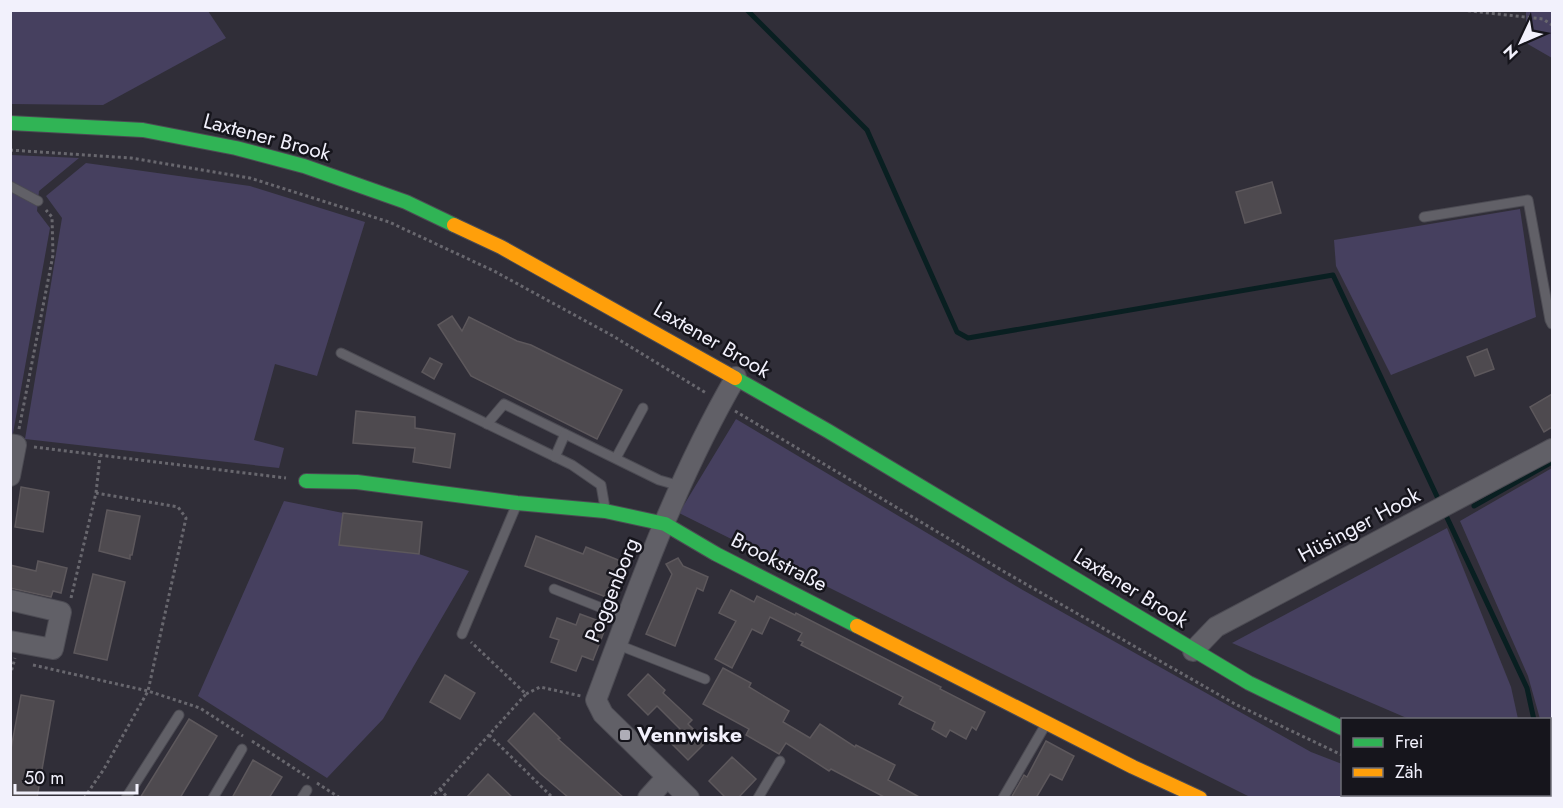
<svg xmlns="http://www.w3.org/2000/svg" width="1563" height="808" font-family="Jost,sans-serif">
  <rect width="100%" height="100%" fill="#302e38"/>
  <!-- green -->
  <g fill="#46405f">
    <path d="M11 10 208 11 226 38 103 105 11 104Z"/>
    <path d="M1526 11H1552V58L1526 43Z"/>
    <path d="M11 155 79 158 39 191 37 211 50 228 12 439Z"/>
    <path d="M86 163 250 186 365 222 317 376 275 364 254 440 284 448 279 468 25 439 62 218 46 196Z"/>
    <path d="M1520 209 1536 317 1391 375 1336 266 1334 240Z"/>
    <path d="M736 419 1021 589 1311 752 1342 764V794H1423L1430 797H1250L679 513Z"/>
    <path d="M1552 468V767L1550 756V720L1540 719 1528 676 1460 521Z"/>
    <path d="M284 501 343 513 340 545 419 554 469 571 383 719 327 778 198 696Z"/>
    <path d="M1447 528 1511 687 1518 719H1409L1232 643Z"/>
  </g>
  <g fill="none" stroke-linecap="round" stroke-linejoin="round">
    <!-- stream -->
    <g stroke="#091f21" stroke-width="5">
      <path d="M747 10 867 130 957 332 968 338 1333 275 1527 688 1534 720"/>
      <path d="M1474 506 1552 462"/>
    </g>
  </g>
  <!-- building -->
  <g fill="#4e4a4f" stroke="#5d585c" stroke-width="1.5">
    <path d="M1272 182 1281 213 1245 223 1236 192Z"/>
    <path d="M452 316 462 331 469 317 517 341 531 345 622 390 597 439 471 376 438 325Z"/>
    <path d="M1487 349 1494 369 1475 376 1467 357Z"/>
    <path d="M430 358 442 364 434 379 422 372Z"/>
    <path d="M1552 394V427L1544 432 1530 407Z"/>
    <path d="M356 411 415 417V428L455 434 450 468 413 462 415 448 353 443Z"/>
    <path d="M21 487 49 492 43 532 15 527Z"/>
    <path d="M107 510 140 516 132 555H130V559L99 551Z"/>
    <path d="M343 513 422 522 419 554 339 545Z"/>
    <path d="M536 536 583 554 586 547 628 564 614 600 525 566Z"/>
    <path d="M678 558 683 566 708 577 703 591 697 588 675 646 646 634 672 574 666 564Z"/>
    <path d="M38 561 67 568 61 593 53 591 51 597 10 588V565L36 571Z"/>
    <path d="M93 574 125 582 107 660 74 653Z"/>
    <path d="M731 590 754 602 757 596 795 615 796 613 941 687 940 689 985 712 976 730 972 727 966 739 950 730 946 737 932 729 935 722 899 704 903 697 801 645 803 642 798 640 802 633 770 617 762 634 752 629 732 668 715 659 736 621 719 613Z"/>
    <path d="M580 614 607 624 593 660 582 656 576 671 551 662 559 640 550 637 557 618 576 625Z"/>
    <path d="M723 668 751 683 749 687 789 711 783 722 810 738 820 724 855 747 856 745 895 765 888 780 921 798H886L831 769 829 771 786 743 779 754 746 735 749 729 703 704Z"/>
    <path d="M648 674 665 690 663 693 692 720 688 724 706 742 688 760 668 740 680 729 657 706 648 715 628 695Z"/>
    <path d="M445 675 475 693 460 719 430 702Z"/>
    <path d="M21 695 54 701 37 798H10V754Z"/>
    <path d="M534 713 560 738 558 739 624 798H569L541 774 508 741Z"/>
    <path d="M189 719 217 736 180 798H140Z"/>
    <path d="M1046 741 1074 756 1062 780 1050 774 1036 798H1011L1024 775 1027 777Z"/>
    <path d="M732 757 756 779 738 798H726L709 781Z"/>
    <path d="M253 760 282 777 269 798H232Z"/>
    <path d="M488 774 513 798H466Z"/>
  </g>
  <g fill="none" stroke-linecap="round" stroke-linejoin="round">
    <defs>
      <g id="lane">
        <path d="M10 186 38 201"/>
        <path d="M1424 217 1528 200 1550 320 1552 324"/>
        <path d="M341 353 572 465 601 485 605 508"/>
        <path d="M487 424 504 404 659 480 680 486"/>
        <path d="M555 457 565 434"/>
        <path d="M616 458 643 408"/>
        <path d="M554 589 627 618"/>
        <path d="M462 634 516 506"/>
        <path d="M616 644 705 679"/>
        <path d="M126 798 179 715"/>
        <path d="M213 798 242 749"/>
        <path d="M302 798 307 790"/>
        <path d="M758 798 780 761"/>
        <path d="M1003 798 1046 724"/>
      </g>
      <g id="street">
        <path d="M10 444 16 445 10 476"/>
        <path d="M10 600 61 612 53 649 10 641"/>
        <path d="M1193 651 1216 627 1552 449"/>
        <path d="M648 798 667 777"/>
        <path d="M689 798 603 714 596 700C637 590 677 478 736 377"/>
      </g>
      <g id="fast">
        <path d="M10 123 143 130 236 148 304 166 406 202 454 225"/>
        <path d="M735 378 828 431 1249 683 1342 728"/>
        <path d="M306 481 357 482 517 503 605 511 665 524 716 554 857 626"/>
      </g>
      <g id="slow">
        <path d="M454 225 501 247 735 378"/>
        <path d="M857 626 1133 767 1200 798"/>
        <path d="M1543 794 1551 798"/>
      </g>
    </defs>
    <!-- lane casing -->
    <use href="#lane" stroke="#4c4b53" stroke-width="11"/>
    <!-- street casing -->
    <use href="#street" stroke="#4c4b53" stroke-width="22"/>
    <!-- fast casing -->
    <use href="#fast" stroke="#4c4b53" stroke-width="16"/>
    <!-- slow casing -->
    <use href="#slow" stroke="#4c4b53" stroke-width="16"/>
    <!-- path -->
    <g stroke="#68676e" stroke-width="3" stroke-dasharray="3 3" stroke-linecap="butt">
      <path d="M1462 10 1543 19 1552 25"/>
      <path d="M10 150 131 158 250 178 389 222 494 271 613 336 706 393"/>
      <path d="M735 411 1003 571 1235 704 1342 755"/>
      <path d="M19 429 53 255 52 217 46 210"/>
      <path d="M34 447 286 478"/>
      <path d="M71 598 96 493 100 456"/>
      <path d="M33 665 148 691 200 708 243 736"/>
      <path d="M10 676 15 658"/>
      <path d="M526 694 540 687 581 696"/>
      <path d="M489 735 553 798"/>
      <path d="M252 741 309 778"/>
      <path d="M317 783 340 798"/>
      <path d="M440 789 448 798"/>
      <path d="M1452 794 1461 798"/>
      <path d="M84 798 104 769 148 691 186 518 178 507 96 493"/>
      <path d="M430 798 440 789 526 694 471 642"/>
    </g>
    <!-- lane -->
    <use href="#lane" stroke="#616067" stroke-width="9"/>
    <!-- street -->
    <use href="#street" stroke="#616067" stroke-width="20"/>
    <!-- fast -->
    <use href="#fast" stroke="#30b455" stroke-width="14"/>
    <!-- slow -->
    <use href="#slow" stroke="#ff9f0a" stroke-width="14"/>
  </g>
  <!-- markers -->
  <rect fill="#aeadb7" stroke="#16151c" stroke-width="2" x="619" y="729" width="12" height="12" rx="3"/>
  <g text-anchor="middle" stroke-width="5" stroke-linejoin="round" paint-order="stroke">
    <!-- street labels -->
    <g font-size="21" fill="#f2f1fc" stroke="#16151c">
      <text transform="translate(267 137) rotate(15)" y="7">Laxtener Brook</text>
      <text transform="translate(712 340) rotate(30)" y="7">Laxtener Brook</text>
      <text transform="translate(1359 525) rotate(-28)" y="7">Hüsinger Hook</text>
      <text transform="translate(779 562) rotate(27)" y="7">Brookstraße</text>
      <text transform="translate(1131 588) rotate(32)" y="7">Laxtener Brook</text>
      <text transform="translate(612 590) rotate(-68)" y="7">Poggenborg</text>
    </g>
    <!-- poi labels -->
    <g font-size="21" font-weight="bold" fill="#f2f1fc" stroke="#16151c" text-anchor="start">
      <text x="637" y="742">Vennwiske</text>
    </g>
  </g>
  <!-- border -->
  <rect width="1563" height="808" fill="none" stroke="#f2f1fc" stroke-width="24"/>
  <!-- legend -->
  <rect x="1341" y="718" width="210" height="78" fill="#16151c" stroke="#6e6d76" stroke-width="1.5"/>
  <rect x="1353" y="738" width="30" height="9" fill="#30b455" stroke="#6e6d76" stroke-width="1.5"/>
  <text x="1395" y="748" font-size="18" fill="#f2f1fc">Frei</text>
  <rect x="1353" y="768" width="30" height="9" fill="#ff9f0a" stroke="#6e6d76" stroke-width="1.5"/>
  <text x="1395" y="778" font-size="18" fill="#f2f1fc">Zäh</text>
  <!-- north arrow -->
  <g transform="translate(1521 42) rotate(226)" stroke="#16151c" stroke-width="4.5" paint-order="stroke">
  <path d="M0-4.5L10 22L0 15L-10 22Z" fill="#f2f1fc"/>
  <text y="-9" font-size="16" font-weight="bold" text-anchor="middle" fill="#f2f1fc">N</text>
  </g>
  <!-- scale -->
  <path d="M15 784v9h122v-9" fill="none" stroke="#f2f1fc" stroke-width="3"/>
  <text x="24" y="784" font-size="18" fill="#f2f1fc" stroke="#16151c" stroke-width="4.5" paint-order="stroke">50 m</text>
</svg>
